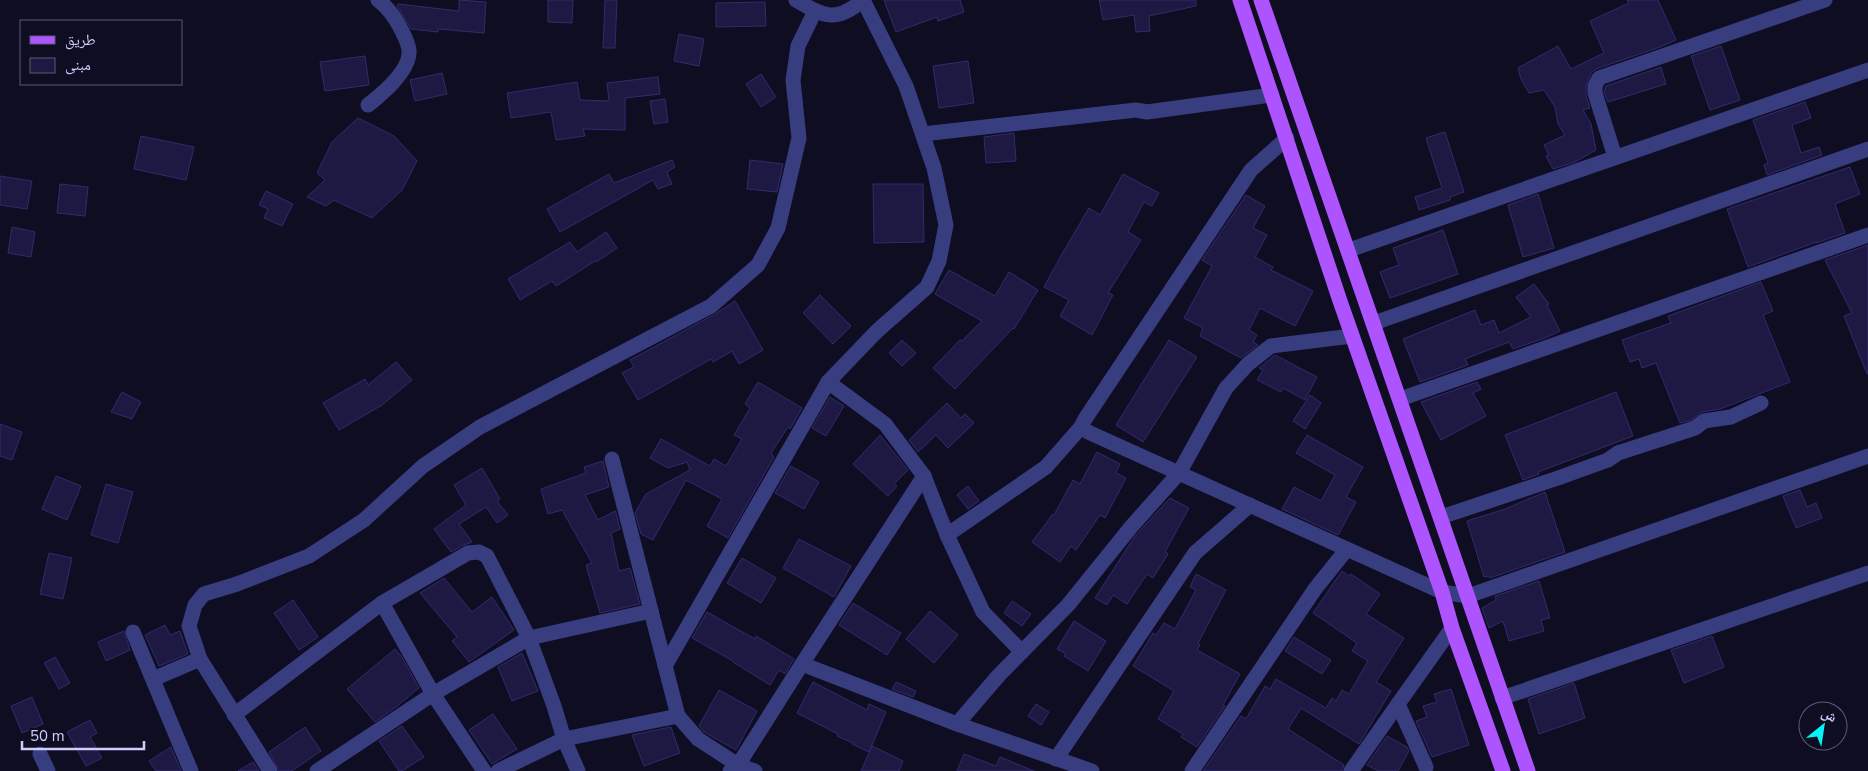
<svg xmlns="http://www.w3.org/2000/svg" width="1868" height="771" font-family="'Nunito Sans','Noto Naskh Arabic',sans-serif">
  <rect width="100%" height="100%" fill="#0e0d21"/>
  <!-- building -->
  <g fill="#1d1942" stroke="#312b6e">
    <path d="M459 0 486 2 484 33 438 29V32L411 29 397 6 398 4 459 11Z"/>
    <path d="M548 0H573L572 23 548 22Z"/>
    <path d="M605 0H617L615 48H603Z"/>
    <path d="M884 0H960L964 12 938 21 937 17 896 32Z"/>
    <path d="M1099 0H1196V6L1149 16 1150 31 1136 32 1134 15 1103 20Z"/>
    <path d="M1627 0H1658L1676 40 1660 47 1596 69 1591 73 1586 86V96L1590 108 1583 110 1591 124 1596 150 1575 162 1553 169 1546 156 1549 155 1544 145 1565 135 1558 124 1555 107 1544 90 1529 93 1521 79 1518 68 1558 46 1571 69 1604 53 1590 21 1629 3Z"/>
    <path d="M765 2 766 26 716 27V3Z"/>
    <path d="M679 34 704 39 699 66 674 61Z"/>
    <path d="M1721 46 1740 100 1710 110 1691 56Z"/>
    <path d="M365 56 369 85 325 91 320 62Z"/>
    <path d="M968 61 974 103 939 108 933 66Z"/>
    <path d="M1661 67 1666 84 1608 102 1604 92 1606 86Z"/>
    <path d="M442 73 447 94 415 101 410 80Z"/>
    <path d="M761 74 776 97 761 107 746 84Z"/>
    <path d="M658 77 660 94 625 98V130L583 129 585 136 556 140 551 112 511 118 507 93 577 82 580 100 609 101 607 83Z"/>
    <path d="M665 99 668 122 654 124 650 101Z"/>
    <path d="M1805 102 1811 118 1792 125 1801 153 1819 147 1822 155 1767 175 1764 165 1768 163 1753 120Z"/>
    <path d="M358 118 394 136 417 161 402 190 372 218 334 200 326 206 307 197 325 180 317 173 332 142Z"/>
    <path d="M1445 132 1464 192 1450 197V200L1419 210 1415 197 1442 188 1426 138Z"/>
    <path d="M1014 133 1016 161 986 163 984 137Z"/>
    <path d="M141 136 194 147 186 180 134 169Z"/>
    <path d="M672 160 675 167 667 172 672 184 658 189 653 180 560 232 547 209 609 174 614 183Z"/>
    <path d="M750 160 783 164 777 192 747 189Z"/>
    <path d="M1850 167 1860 194 1835 204 1845 233 1816 243V242L1748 267 1727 209Z"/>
    <path d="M1123 174 1159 193 1152 206 1144 202 1128 232 1141 240 1108 293 1113 295 1092 335 1060 316 1069 300 1044 287 1062 254 1089 208 1100 215Z"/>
    <path d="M0 176 32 181 27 209 0 205Z"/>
    <path d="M60 184 88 187 85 216 57 213Z"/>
    <path d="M873 184H923L924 242 874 243Z"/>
    <path d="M266 191 293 204 282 226 264 218 268 209 259 205Z"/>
    <path d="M1538 194 1554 248 1523 257 1508 205Z"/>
    <path d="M1246 195 1265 206 1253 228 1267 235 1255 257 1273 267 1271 270 1313 291 1295 326 1260 308 1249 330 1257 335 1253 342 1258 345 1241 358 1200 336 1203 328 1184 318 1212 266 1202 260Z"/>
    <path d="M12 227 35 232 31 257 8 253Z"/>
    <path d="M1443 230 1458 274 1390 298 1380 272 1399 265 1393 248Z"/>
    <path d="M606 232 617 248 596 262 595 261 556 286 552 281 520 300 508 279 570 242 577 252Z"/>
    <path d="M1868 245V374H1867L1844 316 1852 313 1825 260Z"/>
    <path d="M949 270 995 296 1009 272 1038 290 1014 329 1013 328 955 389 933 368 960 340 962 341 982 321 935 294Z"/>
    <path d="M1761 282 1773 311 1763 315 1790 382 1720 409 1702 412 1691 420 1680 423 1656 363 1642 368 1639 359 1630 362 1622 340 1671 323 1668 316Z"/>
    <path d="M1534 284 1549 304 1547 305 1560 331 1545 338 1513 349 1509 342 1465 359 1468 365 1420 382 1403 339 1475 310 1481 325 1494 320 1499 333 1531 317 1516 297Z"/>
    <path d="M820 295 851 326 833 344 803 313Z"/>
    <path d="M735 301 763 350 739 364 732 351 713 362 711 359 638 400 622 373 634 367 630 360 715 314Z"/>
    <path d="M902 340 916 353 902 366 889 353Z"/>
    <path d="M1169 340 1197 357 1143 442 1116 425Z"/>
    <path d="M1275 355 1317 377 1305 400 1283 388 1281 392 1257 380 1263 370 1259 368Z"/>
    <path d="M396 362 412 380 382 405 339 430 323 403 365 379 368 385Z"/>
    <path d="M758 382 802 408 790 429 788 427 771 453 774 457 728 538 707 526 722 499 686 480 653 540 641 534 635 513 646 494 690 470 687 462 668 468 650 458 661 439 710 466 714 459 726 466 742 439 734 435 750 408 745 404Z"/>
    <path d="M1477 382 1481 389 1473 393 1486 416 1441 440 1421 402Z"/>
    <path d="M122 392 141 402 132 419 111 412Z"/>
    <path d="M1616 392 1633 436 1538 472 1539 474 1523 480 1505 435Z"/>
    <path d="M1310 395 1321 403 1305 429 1293 421Z"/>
    <path d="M830 397 844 406 826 436 812 428Z"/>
    <path d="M947 403 961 418 965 414 974 423 948 448 936 435 918 452 909 440Z"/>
    <path d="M0 424 22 432 12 460 0 456Z"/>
    <path d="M880 435 908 470 894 484 897 486 888 496 853 464Z"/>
    <path d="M1307 435 1363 467 1346 497 1356 502 1338 535 1282 509 1294 487 1321 501 1335 475 1296 453Z"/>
    <path d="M1097 452 1120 464 1116 473 1126 478 1105 518 1100 515 1076 550 1071 546 1060 562 1032 542 1053 514 1054 515 1073 480 1080 484Z"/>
    <path d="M603 461 609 487 585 495 598 520 615 511 616 513 620 529 611 533 619 571 630 568 640 604 600 613 586 565 592 563 562 510 548 514 541 489 586 473 584 467Z"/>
    <path d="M791 466 819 482 804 509 775 493Z"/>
    <path d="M482 468 500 499 497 501 508 515 497 523 486 507 459 524 472 542 464 545 451 552 434 529 466 505 454 485Z"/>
    <path d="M56 476 81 486 67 520 42 509Z"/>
    <path d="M106 484 133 492 118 543 91 535Z"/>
    <path d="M968 486 979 501 968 509 957 495Z"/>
    <path d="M1800 490 1807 507 1816 503 1822 518 1796 528 1783 496Z"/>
    <path d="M1545 492 1565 552 1490 578 1489 576 1484 577 1467 521 1505 509Z"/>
    <path d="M1170 498 1189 508 1165 552 1168 554 1153 578 1147 574 1127 604 1113 595 1107 605 1095 598 1135 536Z"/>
    <path d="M799 539 851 566 834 597 783 568Z"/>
    <path d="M49 553 72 558 63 599 40 594Z"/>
    <path d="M742 558 776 578 761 603 727 583Z"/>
    <path d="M1342 571 1349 576 1351 574 1380 594 1366 614 1404 638 1376 682 1391 691 1359 744 1301 708 1288 729 1344 765 1342 771H1203L1241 716 1246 719 1265 686 1270 689 1276 679 1326 708 1332 698 1336 701 1342 690 1349 694 1368 661 1352 651 1357 643 1313 613Z"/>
    <path d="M1196 574 1226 590 1198 643 1200 645 1197 650 1240 674 1223 705 1225 706 1197 747 1181 737 1183 734 1158 719 1174 691 1133 666 1153 633 1156 635 1164 623 1175 629 1196 590 1190 587Z"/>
    <path d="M444 578 472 612 492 597 514 630 469 662 452 641 457 637 420 593Z"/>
    <path d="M1539 581 1550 618 1541 620 1544 631 1509 641 1503 621 1489 628 1482 608 1496 600 1495 596Z"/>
    <path d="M293 600 318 637 299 650 274 613Z"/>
    <path d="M1012 601 1031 614 1022 626 1004 613Z"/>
    <path d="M853 603 901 633 887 655 839 625Z"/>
    <path d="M930 611 958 635 934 663 906 639Z"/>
    <path d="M707 612 755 639 756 636 794 659 785 674 779 670 770 685 733 662V661L692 638Z"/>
    <path d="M1074 621 1106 641 1088 671 1064 656 1066 654 1057 649Z"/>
    <path d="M165 625 170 635 180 631 188 654 159 666 145 635Z"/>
    <path d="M124 631 130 650 106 661 98 642Z"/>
    <path d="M1712 636 1724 667 1684 683 1671 650Z"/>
    <path d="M1294 637 1331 660 1322 674 1285 651Z"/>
    <path d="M395 649 402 657 419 688 396 707 375 722 347 689Z"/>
    <path d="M522 653 538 691 512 701 498 667Z"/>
    <path d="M55 657 70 683 59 689 44 663Z"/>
    <path d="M813 682 867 710 869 704 886 712 869 752 852 744 853 743 837 736 838 734 797 713Z"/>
    <path d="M896 682 916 691 913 697 892 689Z"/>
    <path d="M1574 683 1585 718 1539 734 1528 699Z"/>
    <path d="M1451 689 1469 745 1432 757 1416 721 1427 717 1423 706 1437 702 1434 694Z"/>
    <path d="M719 690 757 711 736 750 704 732 699 726Z"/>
    <path d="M32 697 43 724 22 733 11 706Z"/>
    <path d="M1036 704 1049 712 1041 725 1028 716Z"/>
    <path d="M493 714 517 749 492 764 469 730Z"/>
    <path d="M90 720 97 733 90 737 102 758 86 766 67 732Z"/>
    <path d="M402 726 424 757 402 771H399L379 741Z"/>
    <path d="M305 727 321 751 292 771H279L269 752Z"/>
    <path d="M671 727 680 753 644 766 632 735Z"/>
    <path d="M1387 736 1407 747 1409 751 1398 771H1378L1367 765Z"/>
    <path d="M872 746 903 761 899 771H861Z"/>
    <path d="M171 747 181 771H156L149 761Z"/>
    <path d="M964 754 996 766 1000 757 1034 771H957Z"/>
    <path d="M253 762 259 771H238Z"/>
  </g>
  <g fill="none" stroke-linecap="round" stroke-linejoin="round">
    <!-- minor -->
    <g stroke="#383d80" stroke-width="15">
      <path d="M796 0C825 17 836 23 863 0"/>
      <path d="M368 105C382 94 411 70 409 50 408 43 405 37 402 31 396 19 389 8 378 0"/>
      <path d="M923 134 1136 110 1147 112 1272 95"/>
      <path d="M1287 138 1251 170 1085 419 1081 427 1088 432 1442 592 1468 596 1868 456"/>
      <path d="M1615 157 1595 93V86L1599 78 1825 0"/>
      <path d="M1349 250 1868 70"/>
      <path d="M1374 323 1868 149"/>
      <path d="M828 382 885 424 924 476 947 535 983 612 1022 652"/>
      <path d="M1400 399 1868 235"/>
      <path d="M612 459 678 716 698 739 738 765 755 771"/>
      <path d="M1441 517 1558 478 1608 460 1618 453 1695 428 1704 421 1731 417 1761 403"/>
      <path d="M947 535 1046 467 1081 427"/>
      <path d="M382 603 433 694 484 771"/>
      <path d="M133 632 191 771"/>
      <path d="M802 664 924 476"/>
      <path d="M665 666 828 382 877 331 927 287 939 261 946 225 934 168 906 86 863 0"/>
      <path d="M153 679 200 659"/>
      <path d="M1502 698 1868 573"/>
      <path d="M234 715 382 603 468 553 479 552 487 556 529 638 554 706 564 739 578 771"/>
      <path d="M957 724 999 675 1068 605 1131 527 1179 473 1226 388 1248 364 1271 346 1352 336"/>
      <path d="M40 754 48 771"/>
      <path d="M1056 759 1195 553 1250 505"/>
      <path d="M1426 767 1398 704 1452 628"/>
      <path d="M270 771 200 659 189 626 195 605 204 594 237 584 309 556 364 520 423 466 480 427 711 306 758 265 778 228 799 138 793 80 798 46 815 11"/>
      <path d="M317 771 433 694 529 638 651 611"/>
      <path d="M498 771 564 739 678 716"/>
      <path d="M730 771 738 765 802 664 957 724 1092 771"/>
      <path d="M1192 771 1315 589 1347 549"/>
      <path d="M1351 771 1398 704"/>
    </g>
    <!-- major -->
    <g stroke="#ad54fe" stroke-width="15">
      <path d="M1240 0 1340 301 1442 592 1452 628 1503 771"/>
      <path d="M1261 0 1528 771"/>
    </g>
  </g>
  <!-- legend -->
  <rect x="20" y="20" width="162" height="65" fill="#0e0d21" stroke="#5a5a7a"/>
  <rect x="30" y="36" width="25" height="8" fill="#ad54fe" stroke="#5a5a7a"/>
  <text x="65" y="45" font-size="15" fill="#cdcdff">طريق</text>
  <rect x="30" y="58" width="25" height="15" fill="#1d1942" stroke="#5a5a7a"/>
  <text x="65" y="70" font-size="15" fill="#cdcdff">مبنى</text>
  <!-- north arrow -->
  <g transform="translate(1823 726) rotate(30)"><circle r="24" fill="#0e0d21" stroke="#5a5a7a"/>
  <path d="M0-4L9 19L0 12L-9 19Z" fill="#01f7f5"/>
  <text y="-8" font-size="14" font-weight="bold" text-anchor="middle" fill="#cdcdff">ش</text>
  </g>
  <!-- scale -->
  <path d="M22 741v8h122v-8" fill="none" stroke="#cdcdff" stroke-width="2.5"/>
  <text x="30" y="741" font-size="15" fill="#cdcdff" stroke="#0e0d21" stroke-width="4" paint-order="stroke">50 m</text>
</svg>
